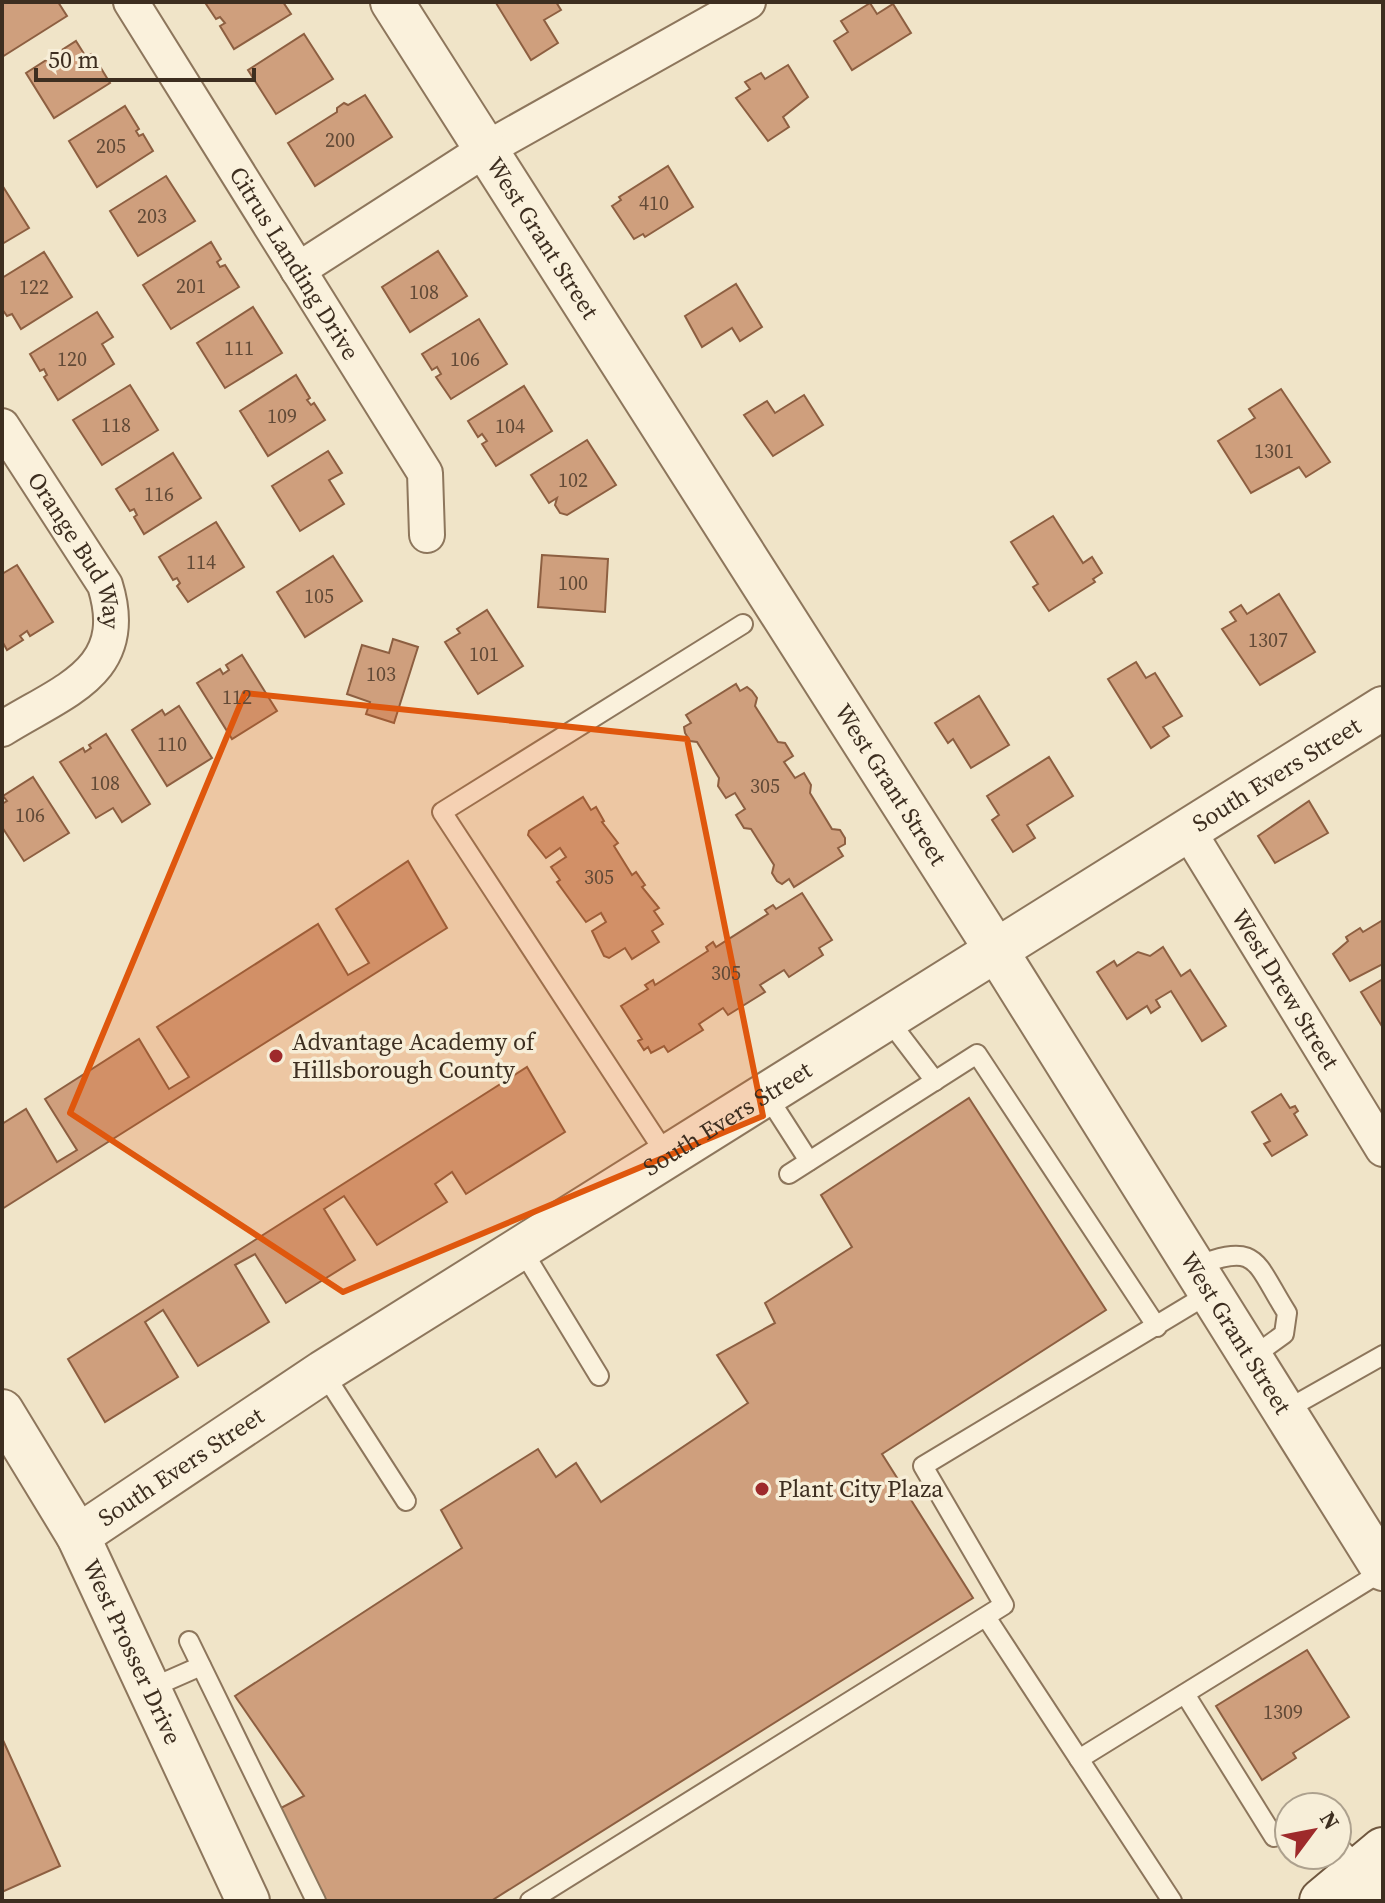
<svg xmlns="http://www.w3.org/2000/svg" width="1385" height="1903" font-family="'Source Serif 4',serif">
  <rect width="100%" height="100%" fill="#f0e4c8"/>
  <!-- building -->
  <g fill="#cf9f7d" stroke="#8d5f41" stroke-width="2">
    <path d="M2 2H58L67 16 2 57Z"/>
    <path d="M209 2H283L291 14 234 49 220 26 225 23 220 17 216 19 206 4Z"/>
    <path d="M498 2H556L561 10 544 20 558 43 531 60 496 3Z"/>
    <path d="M870 3 877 14 893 4 911 33 852 70 834 41 848 32 841 21Z"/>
    <path d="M304 34 333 79 276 114 248 70Z"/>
    <path d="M76 41 86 57 91 54 96 60 110 83 54 118 26 73Z"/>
    <path d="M788 65 808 97 783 117 789 127 768 141 736 98 750 89 745 82 761 73 765 79Z"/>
    <path d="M365 95 392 137 315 186 288 143 337 112V108L344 103 348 105Z"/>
    <path d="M125 106 139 129 136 131 139 136 143 134 153 151 97 187 69 141Z"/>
    <path d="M668 166 693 207 645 237 643 234 634 239 612 206 621 200 619 197Z"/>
    <path d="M166 176 195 221 138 256 110 211Z"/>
    <path d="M2 185 29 228 2 244Z"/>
    <path d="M211 242 221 259 217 262 220 267 225 265 239 287 171 329 143 285Z"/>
    <path d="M438 251 467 296 410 332 382 287Z"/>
    <path d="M44 252 72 297 21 329 12 314 7 316 2 309V278Z"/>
    <path d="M736 284 762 327 740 341 732 328 702 347 685 316Z"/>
    <path d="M253 307 282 353 225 388 197 343Z"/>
    <path d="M97 312 113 337 102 344 114 364 58 400 44 377 47 375 44 369 40 371 30 354Z"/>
    <path d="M479 319 507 364 451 399 436 377 441 374 437 367 432 370 422 354Z"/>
    <path d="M296 375 310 398 307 400 311 405 314 403 325 420 268 456 240 411Z"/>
    <path d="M130 385 158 430 102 465 73 420Z"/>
    <path d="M524 386 552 431 496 466 482 444 487 441 482 434 478 437 468 421Z"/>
    <path d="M1281 389 1330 462 1306 477 1299 467 1251 493 1218 441 1255 418 1249 409Z"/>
    <path d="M804 395 823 425 773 456 744 415 767 401 775 413Z"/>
    <path d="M587 440 616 485 567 515 560 513 555 505 557 498 549 503 531 475Z"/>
    <path d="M328 451 342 473 329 480 344 504 300 531 272 486Z"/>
    <path d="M173 453 201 498 144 534 134 517 137 515 134 509 130 511 116 489Z"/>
    <path d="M1053 516 1083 563 1092 557 1102 573 1093 579 1095 582 1049 611 1033 587 1038 584 1011 542Z"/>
    <path d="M216 522 244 567 188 602 177 586 180 583 177 578 173 580 159 557Z"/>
    <path d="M542 555 608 559 605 612 538 607Z"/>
    <path d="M333 556 362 601 305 637 277 592Z"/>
    <path d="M17 565 53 622 30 636 27 631 20 636 23 640 7 650 2 641V574Z"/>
    <path d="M1279 594 1315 652 1260 685 1222 629 1236 621 1230 612 1241 605 1247 614Z"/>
    <path d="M487 610 523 666 478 694 445 642 460 633 457 629Z"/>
    <path d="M393 639 418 647 394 723 366 714 370 702 347 694 362 645 389 653Z"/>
    <path d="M242 655 277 711 232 739 197 683 220 669 223 674 229 670 226 665Z"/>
    <path d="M1136 662 1146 678 1155 673 1182 716 1163 727 1169 736 1151 748 1108 679Z"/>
    <path d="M736 684 740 691 747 687 752 691 757 698 755 706 778 742 785 743 793 756 784 762 795 778 804 773 811 785 810 793 832 829 840 830 845 838V844L838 848 843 856 794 887 789 879 782 884 777 881 772 873 774 865 751 829 744 828 736 815 745 809 735 793 726 798 718 786 719 778 697 742 690 741 685 733 684 727 691 723 686 715Z"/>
    <path d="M979 696 1009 745 971 768 953 739 948 743 935 723Z"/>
    <path d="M179 706 212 758 167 786 132 730 162 710 165 715Z"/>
    <path d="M106 734 150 804 122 822 113 808 96 818 60 762 83 748 85 752 91 748 89 745Z"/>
    <path d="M1049 757 1073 796 1027 825 1035 838 1013 852 992 820 999 815 987 796Z"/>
    <path d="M33 777 69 833 24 861 2 827V804L7 801 3 796Z"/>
    <path d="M583 797 591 810 596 807 604 821 602 822 618 843 614 846 632 875 636 872 645 885 642 887 659 908 654 911 663 924 652 931 659 942 632 959 625 948 609 958 604 956 592 931 606 922 601 913 586 922 557 882 560 880 551 867 566 857 560 848 546 858 528 835 529 831Z"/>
    <path d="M1309 801 1328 833 1275 863 1258 836Z"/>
    <path d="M408 861 447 928 2 1209V1124L26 1109 57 1162 77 1150 45 1099 139 1039 169 1089 189 1077 157 1027 318 924 348 975 369 963 336 909Z"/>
    <path d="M802 893 832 940 819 948 823 955 789 977 784 970 760 985 765 992 728 1015 723 1008 699 1024 703 1030 668 1052 664 1046 651 1053 648 1047 644 1050 638 1041 642 1039 621 1006 648 989 645 985 653 980 655 985 708 951 706 947 713 942 716 947 768 914 765 910 773 905 776 909Z"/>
    <path d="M1383 920V964L1350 981 1333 954 1348 941 1346 937 1360 928 1363 932Z"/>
    <path d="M1163 947 1181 976 1190 970 1226 1026 1202 1041 1171 991 1156 1000 1160 1007 1151 1013 1147 1006 1127 1019 1097 972 1114 961 1117 966 1138 952 1150 956Z"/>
    <path d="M1383 979V1028L1361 992Z"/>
    <path d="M527 1067 565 1132 466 1194 452 1172 435 1184 447 1202 377 1245 344 1196 324 1209 355 1260 286 1303 255 1254 235 1265 269 1322 198 1366 163 1310 145 1322 178 1377 105 1422 68 1359Z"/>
    <path d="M1281 1094 1290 1108 1295 1106 1298 1111 1294 1114 1307 1135 1272 1156 1264 1144 1270 1141 1252 1112Z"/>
    <path d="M969 1098 1106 1310 882 1454 973 1598 491 1901H320L279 1809 304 1796 235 1696 462 1548 441 1510 538 1449 556 1477 576 1463 601 1502 748 1403 717 1355 775 1323 765 1303 852 1247 821 1195Z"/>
    <path d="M1307 1650 1349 1717 1293 1753 1296 1758 1262 1780 1216 1706Z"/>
    <path d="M2 1738 60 1866 2 1892Z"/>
  </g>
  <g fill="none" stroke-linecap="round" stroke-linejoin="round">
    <defs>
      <g id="service">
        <path d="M887 1018 935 1081"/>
        <path d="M766 1094 809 1161"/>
        <path d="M667 1156 442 812 743 624"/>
        <path d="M789 1174 977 1054 1157 1327"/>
        <path d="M521 1248 599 1376"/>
        <path d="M1194 1267C1259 1241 1254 1261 1287 1313L1284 1334 1251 1358"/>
        <path d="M323 1372 406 1501"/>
        <path d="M1284 1411 1383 1355"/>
        <path d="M986 1617 1172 1901"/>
        <path d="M189 1641 316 1901"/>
        <path d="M151 1688 201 1666"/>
        <path d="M1185 1694 1274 1837"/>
        <path d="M1079 1759 1383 1571"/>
        <path d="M1337 1845 1361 1868"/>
        <path d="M530 1901 1004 1605 923 1466 1210 1293"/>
      </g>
      <g id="minor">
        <path id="s1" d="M131 2 425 473 427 535"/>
        <path d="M298 270 486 149 748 2"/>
        <path id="s2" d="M2 426 105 585C132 672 64 690 2 729"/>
        <path id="s3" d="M1187 829 1383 1149"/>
      </g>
      <g id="tertiary">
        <path id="s4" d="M392 2 996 950 1383 1569"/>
        <path id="s5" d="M2 1411 78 1536 248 1901"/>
        <path id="s6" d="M78 1536 323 1372 1383 708"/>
      </g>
      <g id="secondary">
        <path d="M1322 1901 1383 1850"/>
        <path d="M1377 1901 1383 1893"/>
      </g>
    </defs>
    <!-- service casing -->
    <use href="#service" stroke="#8d765c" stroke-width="22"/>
    <!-- minor casing -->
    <use href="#minor" stroke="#8d765c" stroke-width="38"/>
    <!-- tertiary casing -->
    <use href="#tertiary" stroke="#8d765c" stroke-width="46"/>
    <!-- secondary casing -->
    <use href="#secondary" stroke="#6f573f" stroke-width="48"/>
    <!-- service -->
    <use href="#service" stroke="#faf1dc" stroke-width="18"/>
    <!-- minor -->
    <use href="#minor" stroke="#faf1dc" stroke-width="34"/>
    <!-- tertiary -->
    <use href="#tertiary" stroke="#faf1dc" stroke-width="42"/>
    <!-- secondary -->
    <use href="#secondary" stroke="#faf1dc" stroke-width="44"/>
  </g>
  <!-- marked area -->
  <path fill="#df570d" fill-opacity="0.2" stroke="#df570d" stroke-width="6" stroke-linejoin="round" d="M245 693 687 739 763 1116 343 1292 70 1113Z"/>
  <!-- markers -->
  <g fill="#9e2a2b" stroke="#f7eed8" stroke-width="3">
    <circle cx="276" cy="1056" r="8"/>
    <circle cx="762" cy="1489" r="8"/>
  </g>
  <g text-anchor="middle" stroke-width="7" stroke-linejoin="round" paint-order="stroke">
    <!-- number labels -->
    <g font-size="20" fill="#624a37">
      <text x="340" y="147">200</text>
      <text x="111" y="153">205</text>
      <text x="654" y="210">410</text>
      <text x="152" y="223">203</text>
      <text x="191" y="293">201</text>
      <text x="34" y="294">122</text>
      <text x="424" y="299">108</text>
      <text x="239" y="355">111</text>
      <text x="72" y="366">120</text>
      <text x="465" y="366">106</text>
      <text x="282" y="423">109</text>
      <text x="116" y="432">118</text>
      <text x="510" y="433">104</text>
      <text x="1274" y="458">1301</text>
      <text x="573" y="487">102</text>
      <text x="159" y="501">116</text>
      <text x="201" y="569">114</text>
      <text x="573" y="590">100</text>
      <text x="319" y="603">105</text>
      <text x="1268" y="647">1307</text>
      <text x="484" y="661">101</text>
      <text x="381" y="681">103</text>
      <text x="237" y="704">112</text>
      <text x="172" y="751">110</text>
      <text x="105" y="790">108</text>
      <text x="765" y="793">305</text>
      <text x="30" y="822">106</text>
      <text x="599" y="884">305</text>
      <text x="726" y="980">305</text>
      <text x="1283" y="1719">1309</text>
    </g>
    <!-- street labels -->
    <g font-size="24" fill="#3d2e20" stroke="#f7eed8">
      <text dy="8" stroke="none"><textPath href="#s4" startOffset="280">West Grant Street</textPath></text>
      <text dy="8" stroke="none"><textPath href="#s1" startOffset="308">Citrus Landing Drive</textPath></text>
      <text dy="8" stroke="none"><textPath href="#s2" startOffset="146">Orange Bud Way</textPath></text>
      <text dy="8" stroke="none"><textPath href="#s6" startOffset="1420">South Evers Street</textPath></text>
      <text dy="8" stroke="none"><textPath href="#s4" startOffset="928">West Grant Street</textPath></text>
      <text dy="8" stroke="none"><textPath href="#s3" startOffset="188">West Drew Street</textPath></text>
      <text dy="8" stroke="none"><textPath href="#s6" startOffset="772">South Evers Street</textPath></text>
      <text dy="8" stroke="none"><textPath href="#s4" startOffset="1576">West Grant Street</textPath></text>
      <text dy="8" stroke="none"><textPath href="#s6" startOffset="124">South Evers Street</textPath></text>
      <text dy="8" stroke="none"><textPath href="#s5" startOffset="274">West Prosser Drive</textPath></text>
    </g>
    <!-- poi labels -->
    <g font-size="24" fill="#3d2e20" stroke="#f7eed8" text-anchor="start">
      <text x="292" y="1050">Advantage Academy of<tspan x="292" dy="28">Hillsborough County</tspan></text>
      <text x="778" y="1497">Plant City Plaza</text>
    </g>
  </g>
  <!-- border -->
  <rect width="1385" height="1903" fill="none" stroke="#3d2e20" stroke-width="8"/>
  <!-- north arrow -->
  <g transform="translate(1313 1831) rotate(58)"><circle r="38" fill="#f7eed8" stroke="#ada18e" stroke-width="2"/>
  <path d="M0-6L14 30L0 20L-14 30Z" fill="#9e2a2b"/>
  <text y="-12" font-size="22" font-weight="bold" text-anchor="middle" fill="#3d2e20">N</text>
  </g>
  <!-- scale -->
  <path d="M36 68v12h218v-12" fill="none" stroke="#3d2e20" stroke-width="4"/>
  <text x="48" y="68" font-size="24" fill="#3d2e20" stroke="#f7eed8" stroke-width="6" paint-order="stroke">50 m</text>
</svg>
